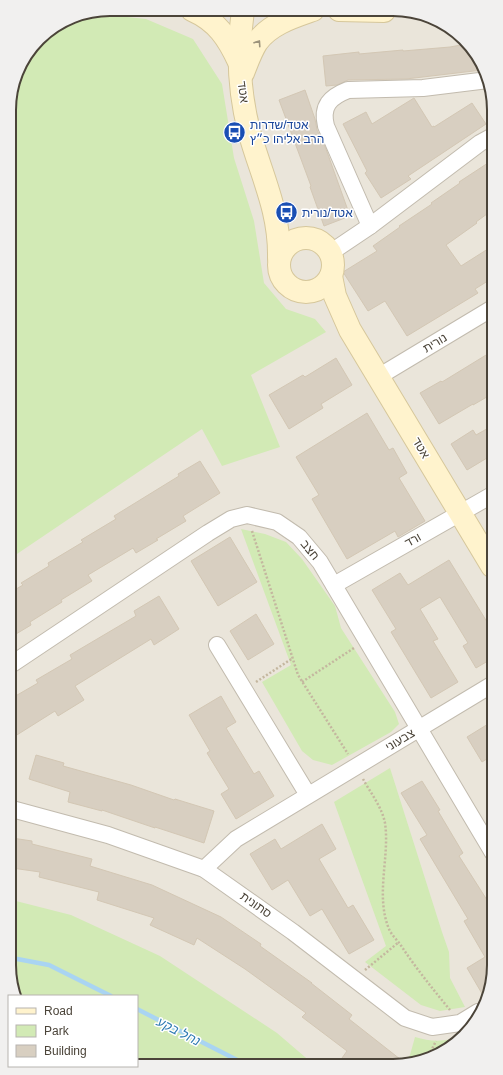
<svg xmlns="http://www.w3.org/2000/svg" width="503" height="1075" font-family="Arial,'Noto Sans Hebrew',sans-serif">
  <rect width="100%" height="100%" fill="#f6f3ec"/>
  <!-- residential -->
  <path fill="#eae5da" d="M110 9 412 11 460 34 490 84 494 972 473 1027 449 1049 419 1062 137 1064V996H15L13 991 10 97 20 65 43 34 72 17Z"/>
  <!-- green -->
  <g fill="#d2eab5">
    <path d="M89 13 146 19 193 39 222 84 234 158 254 221 264 283 286 309 315 319 326 332 251 375 280 447 222 466 202 429 11 558 10 97 20 65 43 34 72 17Z"/>
    <path d="M241 529 265 534 286 542 302 559 335 606 341 628 395 712 399 724 391 732 332 765 313 760 302 751 262 682 291 665Z"/>
    <path d="M390 768 442 932 449 952 450 978 465 1007 440 1011 421 1005 365 962 386 946 334 802Z"/>
    <path d="M12 900 71 915 160 956 277 1033 312 1063 137 1064V996H15L13 991Z"/>
    <path d="M462 1036 449 1049 419 1062 404 1063 410 1055 415 1037C431 1042 446 1042 462 1036Z"/>
  </g>
  <g fill="none" stroke-linecap="round" stroke-linejoin="round">
    <!-- stream -->
    <g stroke="#a9d4f2" stroke-width="4.5">
      <path d="M12 958 49 965 111 996"/>
      <path d="M137 1009 243 1063"/>
    </g>
  </g>
  <!-- building -->
  <g fill="#d8cfc1" stroke="#d3c7b4">
    <path d="M466 44 482 70 406 79 348 80 337 85 326 86 323 56 359 52V54L403 50V51L450 47Z"/>
    <path d="M305 90 315 119 317 130 326 149 350 216 324 226 310 187 311 186 279 100Z"/>
    <path d="M414 98 432 127 434 126V127L472 103 486 124 408 176 411 179 381 198 365 173 367 171 343 124 366 112 372 124Z"/>
    <path d="M491 161V211L476 222 477 223 446 245 461 266 491 247V279L475 289 478 293 407 336 385 301 368 311 343 272 377 251 373 246 400 227 399 226 432 204 431 203 460 183 459 182Z"/>
    <path d="M491 352 492 394 473 405V404L439 424 420 393 441 381 442 382Z"/>
    <path d="M336 358 352 385 321 404 323 408 289 429 269 395 303 375 305 377Z"/>
    <path d="M367 413 389 450 393 448 407 473 399 478 425 521 398 537 395 531 347 559 312 499 319 495 296 457Z"/>
    <path d="M492 426V455L467 470 451 444 473 430 476 435Z"/>
    <path d="M200 461 220 493 183 516 186 521 156 539 158 540 136 553 133 548 88 575 92 581 61 600 62 602 30 622 31 625 11 637V592L23 585 21 583 49 566 48 563 83 542 81 540 116 519 114 516 179 476 178 474Z"/>
    <path d="M230 537 257 582 218 606 191 561Z"/>
    <path d="M449 560 492 630 493 658 476 668 463 646 468 643 440 597 420 609 438 639 433 641 458 682 431 698 391 632 396 629 372 590 400 573 408 585Z"/>
    <path d="M159 596 179 629 154 645 151 639 75 686 84 700 58 716 55 711 12 738V698L38 683 36 680 72 659 70 655 136 616 134 611Z"/>
    <path d="M256 614 274 644 248 660 230 631Z"/>
    <path d="M221 696 236 722 226 728 254 774 259 771 274 796 236 819 221 794 229 789 207 753 210 751 189 715Z"/>
    <path d="M493 721V755L482 762 467 737Z"/>
    <path d="M36 755 64 763 63 766 131 785 174 800 175 799 214 811 204 843 155 827V828L102 810V811L68 802 70 792 29 779Z"/>
    <path d="M422 781 440 810 438 811 463 853 459 856 494 911V972L484 997 467 968 485 957 464 921 468 919 420 839 427 835 401 793Z"/>
    <path d="M322 824 336 849 319 859 348 908 353 905 374 940 349 954 322 909 310 916 288 880 272 890 250 854 275 839 281 849Z"/>
    <path d="M12 838 32 841V844L92 859 90 866 152 885 221 917 261 944 260 946 312 983H311L352 1015 349 1019 405 1063H349L342 1058 347 1051 302 1017 306 1013 245 969 197 938 194 945 150 925 154 918 97 900 99 892 39 877 40 872 12 868Z"/>
  </g>
  <g fill="none" stroke-linecap="round" stroke-linejoin="round">
    <defs>
      <g id="street">
        <path d="M370 226 326 126C321 106 330 97 348 90L423 88 488 80"/>
        <path d="M330 253 370 226 480 143 491 137"/>
        <path d="M378 377 491 309"/>
        <path d="M334 585 492 495"/>
        <path d="M217 645 308 795"/>
        <path d="M12 664 208 533 231 519 247 515 277 522 299 537 320 562 493 853"/>
        <path d="M12 809 108 835 204 869 293 932 405 1018 432 1027 460 1023 478 1012"/>
        <path d="M204 869 236 839 493 684"/>
      </g>
      <g id="secondary">
        <path d="M192 10C217 21 228 38 239 62"/>
        <path d="M243 10C237 50 239 91 249 131 261 175 280 210 279 258"/>
        <path d="M339 10 384 11"/>
        <path d="M243 73C247 63 251 51 257 42 270 24 293 17 313 10"/>
        <circle cx="306" cy="265" r="27"/>
        <path d="M331 276 335 296 350 330 492 566"/>
      </g>
    </defs>
    <!-- street casing -->
    <use href="#street" stroke="#c2bbae" stroke-width="18"/>
    <!-- secondary casing -->
    <use href="#secondary" stroke="#d6c79b" stroke-width="24"/>
    <!-- path -->
    <g stroke="#c4b79f" stroke-width="2.5" stroke-dasharray="2 2" stroke-linecap="butt">
      <path d="M252 531 298 675 348 754"/>
      <path d="M256 682 293 658"/>
      <path d="M302 682 354 648"/>
      <path d="M363 779C370 792 382 807 385 823 390 857 375 895 389 929 391 934 396 939 400 944 415 967 432 988 450 1010"/>
      <path d="M365 970 399 942"/>
      <path d="M427 1059 436 1041"/>
    </g>
    <!-- street -->
    <use href="#street" stroke="#fff" stroke-width="16"/>
    <!-- secondary -->
    <use href="#secondary" stroke="#fff3cd" stroke-width="22"/>
  </g>
  <!-- one-way arrows -->
  <defs><path id="oneway-chevron" d="M-2-3.5L2.5 0L-2 3.5" fill="none" stroke-width="1.6" stroke-linecap="round" stroke-linejoin="round"/></defs>
  <use stroke="#9c937c" href="#oneway-chevron" transform="translate(258 43) rotate(-56)"/>
  <!-- icons -->
  <defs>
    <symbol id="bus-disc" viewBox="-11 -11 22 22"><circle r="9.5" fill="#1a4fb4" stroke="#fff"/><path d="M-5-6H5V4H4V6H2V4H-2V6H-4V4H-5ZM-3.5-4V0h7V-4ZM-3.5 1.2v1.5H-2V1.2ZM2 1.2v1.5H3.5V1.2Z" fill="#fff"/></symbol>
  </defs>
  <g fill-rule="evenodd">
    <use href="#bus-disc" x="222" y="120" width="25" height="25"/>
    <use href="#bus-disc" x="274" y="200" width="25" height="25"/>
  </g>
  <g text-anchor="middle" stroke-width="3" stroke-linejoin="round" paint-order="stroke">
    <!-- street labels -->
    <g font-size="12" fill="#4b4439" stroke="#fff">
      <text transform="translate(243 92) rotate(82)" y="4">אטד</text>
      <text transform="translate(435 343) rotate(-31)" y="4">נורית</text>
      <text transform="translate(421 448) rotate(59)" y="4">אטד</text>
      <text transform="translate(413 540) rotate(-29)" y="4">ורד</text>
      <text transform="translate(310 550) rotate(51)" y="4">חצב</text>
      <text transform="translate(400 740) rotate(-31)" y="4">צבעוני</text>
      <text transform="translate(256 905) rotate(35)" y="4">סתונית</text>
    </g>
    <!-- transit labels -->
    <g font-size="12" fill="#164399" stroke="#fff" text-anchor="start">
      <text x="250" y="129">אטד/שדרות<tspan x="250" dy="14">הרב אליהו כ״ץ</tspan></text>
      <text x="302" y="217">אטד/נורית</text>
    </g>
    <!-- water labels -->
    <g font-size="13" font-style="italic" fill="#2e7ab2" stroke="#fff">
      <text transform="translate(179 1031) rotate(27)" y="5">נחל בקע</text>
    </g>
  </g>
  <!-- crop -->
  <path d="M0 0H503V1075H0ZM110 16H393A94 94 0 0 1 487 110V965A94 94 0 0 1 393 1059H110A94 94 0 0 1 16 965V110A94 94 0 0 1 110 16Z" fill="#f1f0ef" fill-rule="evenodd"/>
  <path fill="none" stroke="#4b4439" stroke-width="2" d="M110 16H393A94 94 0 0 1 487 110V965A94 94 0 0 1 393 1059H110A94 94 0 0 1 16 965V110A94 94 0 0 1 110 16Z"/>
  <!-- legend -->
  <rect x="8" y="995" width="130" height="72" fill="#ffffff" stroke="#b7b4b0"/>
  <rect x="16" y="1008" width="20" height="6" fill="#fff3cd" stroke="#b7b4b0"/>
  <text x="44" y="1015" font-size="12" fill="#4b4439">Road</text>
  <rect x="16" y="1025" width="20" height="12" fill="#d2eab5" stroke="#b7b4b0"/>
  <text x="44" y="1035" font-size="12" fill="#4b4439">Park</text>
  <rect x="16" y="1045" width="20" height="12" fill="#d8cfc1" stroke="#b7b4b0"/>
  <text x="44" y="1055" font-size="12" fill="#4b4439">Building</text>
</svg>
